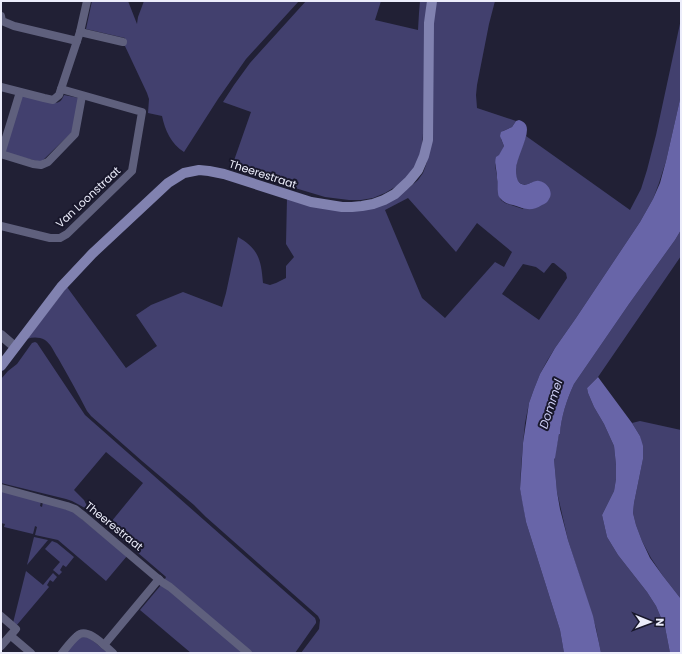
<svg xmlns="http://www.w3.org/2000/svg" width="682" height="654" font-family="Poppins,sans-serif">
  <rect width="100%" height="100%" fill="#212035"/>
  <!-- green -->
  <g fill="#42406e" fill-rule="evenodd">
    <path d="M92 1H128L137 24 138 17 144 1H299L246 59 218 99 184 152C171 144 165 130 162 116L148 113 149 99 147 93 124 44 125 38 86 29Z"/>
    <path d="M306 1H381L375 20 418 30 419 13 420 1H427L424 114 422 153 415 168 402 183 385 193 373 198 361 200H349L325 197 231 169 251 112 223 102 234 85 250 63Z"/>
    <path d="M436 1H495L489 24 477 85 476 95 477 108 516 121 512 127 503 131 501 139 504 146 495 165 497 177 498 192 501 200 505 203 523 209 533 182C520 189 514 180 516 167 517 156 523 146 526 136L630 210 641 189 647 170 656 135 681 19V95L666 161 659 183 653 199 640 222 576 318 555 348 547 361 540 374 534 389 529 403 525 423 523 443 521 468 520 489 523 503 526 522 560 630 564 653H301L319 629 320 620 318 616 206 517 194 505 142 461 91 416 87 411C78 393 68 376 58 358 54 352 51 344 45 340 39 337 33 337 27 339L67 287 126 368 157 346 136 315 151 305 183 292 222 307 226 293 238 237C259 249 261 260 263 283L270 285 276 283 286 278V266L294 257 286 244 287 198 337 209 397 196 410 187 418 180 423 173 427 162 433 18ZM408 198 456 252 477 223 512 252 504 267 495 262 445 318 422 298 385 210ZM552 263H554L566 273 567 278 539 320 502 294 523 264 536 267 544 273Z"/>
    <path d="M20 94 54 103C60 103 62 100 64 95L79 98 72 132 41 162 5 153Z"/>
    <path d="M681 230V256L598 377 587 388 588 393 594 407 604 424 614 446 616 465V479L614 491 602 515 607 537 618 555 647 592 656 606 665 627 670 653H601L596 628 568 540 557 492 554 459 559 434H560C561 417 567 399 574 384L629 304 675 240Z"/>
    <path d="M35 342 37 343 85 415 315 618 316 621V623L295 653H251L164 581 166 577 165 576 96 517 100 513 111 522 143 483 106 452 74 490 84 500 87 506 85 508 72 501 66 499 1 483V379L8 371 17 364 32 343Z"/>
    <path d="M640 421 681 430V599L663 576 651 558 642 541 636 525 633 513 634 503 643 459 640 436 632 423Z"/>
    <path d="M1 491 41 501 40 506 42 507 43 502 72 511 127 556 106 581 58 540 35 535 37 527 35 526 33 534 4 527 5 524 1 523Z"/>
    <path d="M34 537 48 540 27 565Z"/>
    <path d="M52 541 57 543 74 557 66 567 63 565 60 570 62 572 59 575 53 570 60 562 45 549Z"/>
    <path d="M26 571 43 585 53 573 57 577 53 582 50 580 47 585 49 587 16 626 13 623Z"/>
    <path d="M161 585 166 587 244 653H191L140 610Z"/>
    <path d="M87 636 108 653H65L76 639Z"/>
  </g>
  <!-- water -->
  <g fill="#6865a8">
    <path d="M681 95V230L675 240 629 304 574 384C567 399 561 417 560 434H559L555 458 554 459 557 492 560 509 568 540 593 616 599 643 601 653H564L560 630 526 522 520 489 523 443 529 403 534 389 540 374 555 348 576 318 640 222 653 199 660 183 666 161Z"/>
    <path d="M519 120C522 121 524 122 526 125 531 135 515 159 516 171 516 179 519 187 528 184 532 183 535 180 539 181 547 182 554 192 549 199 548 202 545 204 542 205 531 212 525 209 513 205 508 204 504 203 500 198 499 197 498 195 498 193 497 188 498 183 497 178 497 170 494 164 496 157L499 155 504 146 500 136 501 132 512 127 516 121Z"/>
    <path d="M598 377 632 423 640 436 643 446V459L634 503 633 513 636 525 642 541 650 558 663 576 681 599V653H670L665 627 656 606 647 592 618 555 607 537 602 515 614 491 616 479V465L614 446 604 424 594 407 588 393 587 388Z"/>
  </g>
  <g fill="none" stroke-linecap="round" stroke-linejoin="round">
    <!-- minor -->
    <g stroke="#5f607d" stroke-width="8">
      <path d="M1 16 2 21 14 26 77 41"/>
      <path d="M80 32 123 42"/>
      <path d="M1 87 44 98 53 100 59 95 80 32 87 1"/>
      <path d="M1 154 33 164 41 165 48 162 75 134 82 96"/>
      <path d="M1 154 20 92"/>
      <path d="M1 226 50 238H60L67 234 132 171 142 112 61 89"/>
      <path d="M1 488 67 506 75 509 84 516 162 582 170 587 248 653"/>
      <path d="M1 616 16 629 1 646"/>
      <path d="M11 636 31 653"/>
      <path d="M104 645 159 579"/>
      <path d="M62 653C67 647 71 641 77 636 87 626 105 646 113 653"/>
    </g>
    <!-- tertiary -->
    <path stroke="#5f607d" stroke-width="10" d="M1 335 15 347"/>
    <!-- secondary -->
    <path stroke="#8182b0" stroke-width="10" d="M1 366 61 287 92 254 168 183 184 173 199 170 209 171 224 174 311 202 342 207H352L362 206 373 204 384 200 395 194 409 181 418 170 424 156 428 140 429 23 432 1"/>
  </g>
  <g text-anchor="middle" stroke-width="4" stroke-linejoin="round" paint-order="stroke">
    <!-- street labels -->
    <g font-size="11" fill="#ecedfb" stroke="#18172b">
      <text transform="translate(263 174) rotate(18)" y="4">Theerestraat</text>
      <text transform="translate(88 197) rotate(-43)" y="4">Van Loonstraat</text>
      <text transform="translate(114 526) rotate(39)" y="4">Theerestraat</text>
    </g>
    <!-- water labels -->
    <g font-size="12" font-style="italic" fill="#cdcef5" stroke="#18172b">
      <text transform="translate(551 404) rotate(-72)" y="4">Dommel</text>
    </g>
  </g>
  <!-- border -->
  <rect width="682" height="654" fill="none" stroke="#ecedfb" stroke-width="4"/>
  <!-- north arrow -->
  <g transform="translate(650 622) rotate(91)" stroke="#18172b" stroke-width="3" paint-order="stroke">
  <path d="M0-3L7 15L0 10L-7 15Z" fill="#ecedfb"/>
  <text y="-6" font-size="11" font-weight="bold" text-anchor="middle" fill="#ecedfb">N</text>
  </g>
</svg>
